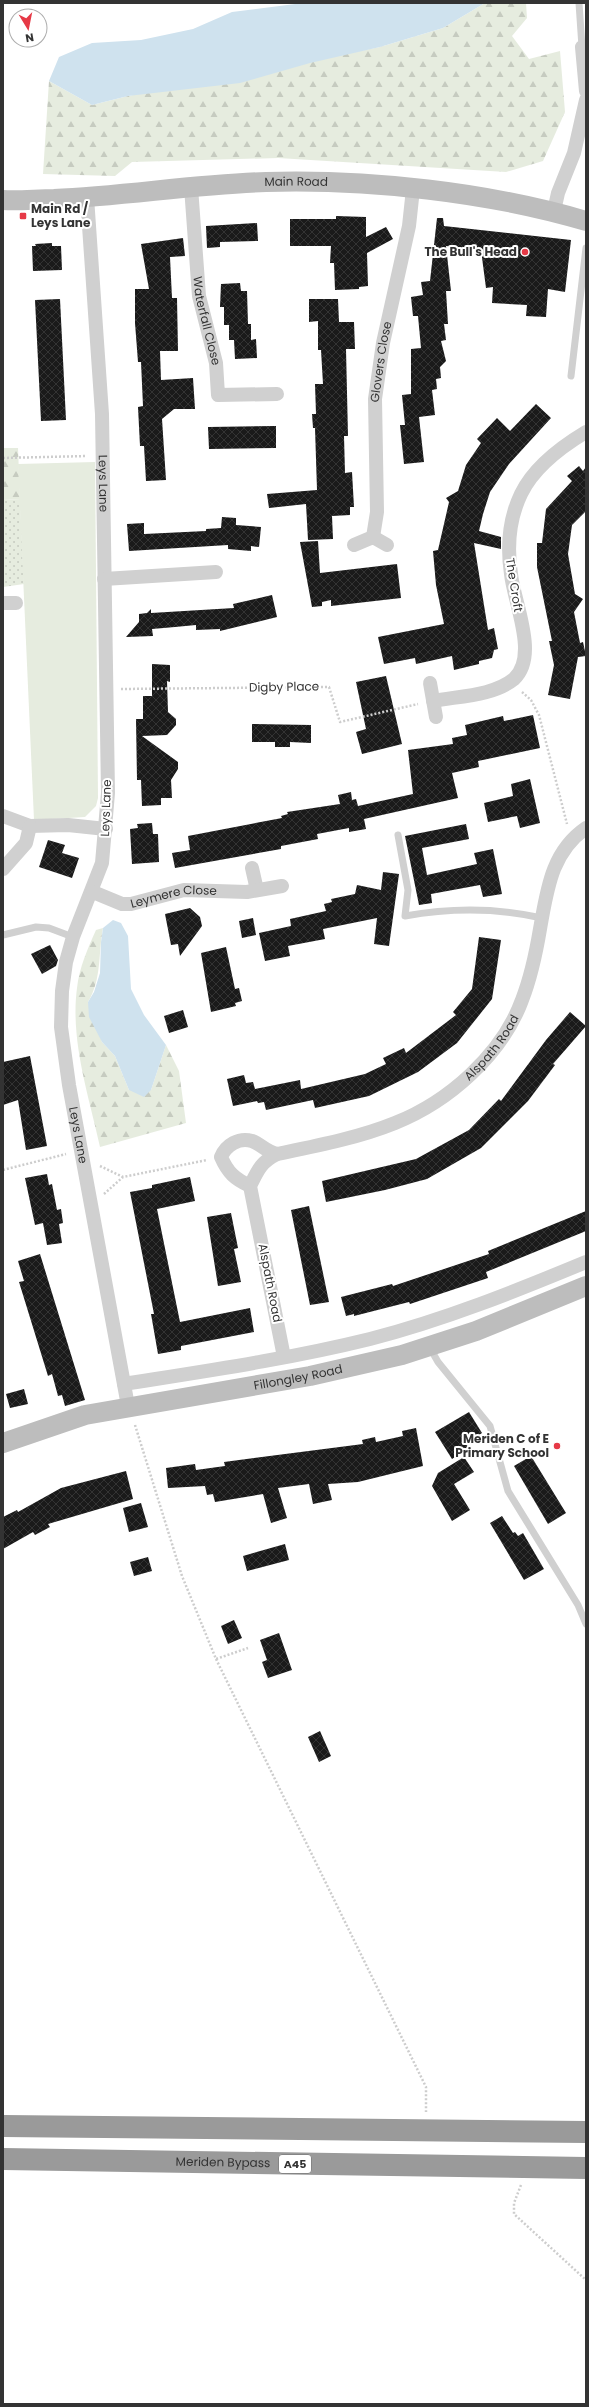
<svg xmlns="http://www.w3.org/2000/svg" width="589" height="2407" font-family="Poppins,sans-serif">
  <defs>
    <pattern id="grass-dots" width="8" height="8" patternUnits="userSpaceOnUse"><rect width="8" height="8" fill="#e6ecdf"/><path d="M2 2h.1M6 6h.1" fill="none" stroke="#c6cbc0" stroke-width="1.8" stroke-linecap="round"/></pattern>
    <pattern id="forest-firs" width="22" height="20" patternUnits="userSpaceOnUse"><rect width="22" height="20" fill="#e6ecdf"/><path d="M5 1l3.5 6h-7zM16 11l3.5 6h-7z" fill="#c6cbc0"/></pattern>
    <pattern id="building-cross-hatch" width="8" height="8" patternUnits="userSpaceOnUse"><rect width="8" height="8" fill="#1a1a1a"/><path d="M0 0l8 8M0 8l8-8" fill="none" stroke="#333"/></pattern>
  </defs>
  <rect width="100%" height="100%" fill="#fff"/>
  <!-- grass -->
  <path fill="url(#grass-dots)" d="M20 499 24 584 3 587V500Z"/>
  <!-- forest -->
  <g fill="url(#forest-firs)">
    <path d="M485 3H526L527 18 512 36 529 59 560 51 565 112 543 161 506 172 278 158 132 162 115 176 43 174 49 81 92 105 128 96 380 47 443 28Z"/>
    <path d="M3 448H18L20 499 3 500Z"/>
    <path d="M103 928C98 954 102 979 88 1002L102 1042 115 1056 129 1090H151L166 1045 179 1071 186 1123 100 1147C89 1096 70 1041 77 988 79 968 88 948 96 930Z"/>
  </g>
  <!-- green -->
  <path fill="#e6ecdf" d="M95 462 98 798 96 806 85 817 34 820 18 464Z"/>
  <!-- water -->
  <g fill="#cfe2ee">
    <path d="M303 3H485L443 28 380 47 310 63 240 83 128 96 92 105 49 81 59 57 92 43 141 40 193 29 232 12Z"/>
    <path d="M113 920 121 923 128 936 131 989 144 1015 166 1045 151 1090 144 1097 129 1090 115 1056 102 1042 89 1017 88 1002 94 992 100 973 101 942 103 928Z"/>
  </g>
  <!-- building -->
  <g fill="url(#building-cross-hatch)">
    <path d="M336 216 366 217V237L386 227 393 239 367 253 368 286 359 287V289L335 290 334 263H330L331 246H290V219H336Z"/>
    <path d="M437 218H443L444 226 571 240 565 292 548 289 546 317 526 316 527 305 492 303 493 287 486 288 481 250 446 246 451 291H446L448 324H444L446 340 441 341 446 361 440 367 441 378 436 379 437 389 432 390 435 415 419 417 424 462 404 464 400 425H405L402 395 411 394V349L421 348 418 316H413L411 297 423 295 421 282 430 281Z"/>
    <path d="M257 223 258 241 220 242V247L207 248 206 226Z"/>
    <path d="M183 238 185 256 170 257 172 298H177L178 351H160L161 380 193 378 195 409H174L162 419 166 480 146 481 144 446H140L138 407 143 406 141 362H138L135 323V289H149L141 244Z"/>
    <path d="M52 243V246H61L62 270 33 271 32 246H36L35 244Z"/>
    <path d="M240 283 241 291H247L248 324H251V340L256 339 257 358 235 359 234 340H229V325H224V307H220L221 284Z"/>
    <path d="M60 299 66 420 41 421 35 300Z"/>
    <path d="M309 299H338L339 322H354L355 349H346L348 436H344L345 473 352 472 354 507H350V515L332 516 333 539 308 540 306 504 269 508 267 494 317 490 315 428H313L312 414H316L315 384H323L321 350H318V321L309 322Z"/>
    <path d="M536 404 551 418 509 464 490 492 483 514 479 531 501 537V549L474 543 488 630 494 628 498 649 494 650 492 658 479 661V664L454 670 452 656 416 664 415 658 384 664 378 637 444 624 436 585 433 551 438 550 449 502 446 498 458 491 466 465 481 443 477 439 497 418 510 431Z"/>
    <path d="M276 426V448L209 449 208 427Z"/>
    <path d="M579 466 583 471 586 467V511L572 525 568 554 575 594 583 599 574 612 580 643 583 642 586 656 578 657 570 699 548 695 554 665 549 641H552L537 567V543H542L546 509 572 481 567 476Z"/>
    <path d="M222 517 236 518V525L261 527 259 547 251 546V551L228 549V545L129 551 127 524 144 523V534L206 531V529L221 528Z"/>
    <path d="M318 541 320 573 397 564 401 598 331 606V600L322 602V606L312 607 300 542Z"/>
    <path d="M272 595 277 617 220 631V629L196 630V625L175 627 152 629 153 636 126 637 139 622V614L147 613 151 609V613L234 608 233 604Z"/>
    <path d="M152 664 170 665V682L167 681 168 712 176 719V725L167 735 142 736 178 762V769L171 780 172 798H161V805L142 806 141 780H137L136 719H143V696H152Z"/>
    <path d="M386 676 402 744 362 754 356 732 366 729 356 682Z"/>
    <path d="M533 715 540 748 478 761 479 767 452 773 458 798 364 819 366 829 349 832V828L317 834 318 839 281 846V849L175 868 172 853 190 850 188 836 282 818 281 816 288 814 287 812 340 804 338 795 351 792 352 800 356 799 358 806 413 794 408 750 453 744 452 738 467 735 465 725 503 716 504 721Z"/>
    <path d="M252 724 311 725V743L290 742V747H275V742H252Z"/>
    <path d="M530 779 540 823 520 828 517 816 488 822 484 803 513 796 511 784Z"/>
    <path d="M152 823 153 834H158L159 862 132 864 130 829 138 828 137 824Z"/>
    <path d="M466 824 469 839 422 848 427 875 477 864 474 853 493 849 502 894 483 897 480 885 431 894 432 903 419 905 405 836Z"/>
    <path d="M48 840 65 845 62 853 79 858 72 878 39 867Z"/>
    <path d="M383 872 399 874 389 946 374 944 377 918 323 929 325 939 288 946 290 956 265 961 259 933 291 926 290 919 326 911 324 904 332 902 331 899 355 894 357 885 381 890Z"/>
    <path d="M190 908 200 917 202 926 180 956 178 944 171 945 165 914Z"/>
    <path d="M253 918 256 935 242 938 239 921Z"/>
    <path d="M479 937 501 940 492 999 457 1043 418 1072 369 1096 315 1108 313 1100 266 1110 264 1102 258 1103 257 1101 233 1106 227 1079 244 1075 246 1083 253 1082 255 1089 300 1080 301 1089 365 1074 386 1064 383 1058 404 1048 406 1053 456 1015 453 1012 472 989Z"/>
    <path d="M50 945 58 960 56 966 42 974 31 954Z"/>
    <path d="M226 947 235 989 239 988 242 1001 235 1003 236 1006 211 1012 201 953Z"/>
    <path d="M183 1010 188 1027 169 1033 164 1016Z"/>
    <path d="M570 1012 586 1026 553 1064 555 1065 528 1101 481 1148 427 1179 385 1190 326 1202 322 1181 416 1159 469 1130 499 1099 501 1101 546 1040Z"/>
    <path d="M30 1056 47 1146 26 1150 18 1100 3 1105V1062Z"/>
    <path d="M47 1174 49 1185 52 1184 57 1210 61 1209 63 1223 59 1224 62 1243 47 1245 43 1223 35 1225 25 1178Z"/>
    <path d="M190 1177 195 1201 157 1209 180 1322 250 1308 254 1332 181 1346V1350L158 1354 151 1314H154L130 1192 152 1188V1185Z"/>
    <path d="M309 1206 329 1302 310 1305 291 1210Z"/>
    <path d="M586 1211V1231L486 1272 488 1278 410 1304 409 1302 354 1316V1314L346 1316 341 1297 392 1284 393 1286 489 1254 488 1251Z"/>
    <path d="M231 1213 238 1248 234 1249 241 1282 218 1286 207 1217Z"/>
    <path d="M40 1254 85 1400 65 1406 62 1395 58 1396 52 1374 48 1376 19 1282 24 1281 18 1261Z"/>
    <path d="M24 1389 28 1404 10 1408 6 1394Z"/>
    <path d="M469 1412 482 1433 466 1444 469 1448 452 1459 435 1432Z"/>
    <path d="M416 1428 423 1466 358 1482 328 1484 332 1500 313 1504 309 1484 278 1488 287 1518 271 1523 263 1494 215 1502 213 1494 207 1495 205 1486 168 1488 166 1468 195 1464 196 1470 225 1466 224 1462 363 1444 362 1440 375 1437 376 1442 403 1436 402 1431Z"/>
    <path d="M531 1456 566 1513 548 1524 514 1466Z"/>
    <path d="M464 1457 474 1472 454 1484 470 1510 452 1521 432 1486 438 1473Z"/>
    <path d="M126 1471 133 1499 48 1524 50 1527 35 1535 33 1532 3 1549V1517L17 1510 18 1512 61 1488Z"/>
    <path d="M141 1503 148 1527 129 1532 123 1508Z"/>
    <path d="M502 1516 513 1533 515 1532 518 1536 523 1533 544 1569 524 1580 490 1523Z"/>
    <path d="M285 1544 289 1560 247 1571 243 1556Z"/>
    <path d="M148 1557 152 1571 134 1576 130 1562Z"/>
    <path d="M234 1620 242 1638 228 1644 221 1626Z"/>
    <path d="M279 1633 292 1670 268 1678 262 1662 267 1660 260 1640Z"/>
    <path d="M320 1731 331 1756 319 1762 308 1737Z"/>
  </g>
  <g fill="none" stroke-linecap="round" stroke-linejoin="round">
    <!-- path -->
    <g stroke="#cdcdcd" stroke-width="2.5" stroke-dasharray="2 2" stroke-linecap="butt">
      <path d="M3 458 87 456"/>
      <path d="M121 689 329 687 340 722 418 704"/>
      <path d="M522 692 531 700 539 715 567 824"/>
      <path d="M100 1166 123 1177"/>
      <path d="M3 1170 66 1154"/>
      <path d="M104 1194 123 1177 207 1160"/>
      <path d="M135 1425 182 1576 216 1659 248 1648"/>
      <path d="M216 1659 426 2087V2112"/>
      <path d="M521 2185 514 2203V2214L586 2280"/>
    </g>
    <!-- lane -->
    <g stroke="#d0d0d0" stroke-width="7">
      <path d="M579 3 582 47"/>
      <path d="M571 376 586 248"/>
      <path d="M398 835 408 890 405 916C449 908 498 908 542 918"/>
      <path d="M3 935 36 927 49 928 73 937"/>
      <path d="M430 1348 438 1362 490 1426 508 1491 578 1605 586 1624"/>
    </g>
    <!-- street -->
    <g stroke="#d0d0d0" stroke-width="14">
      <path d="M582 47 586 91"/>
      <path id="s1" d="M191 187 199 296 216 363 218 395 277 394"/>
      <path id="s2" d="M87 197 102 414 108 793 102 863 73 937 66 962 62 991 61 1027 69 1085 128 1406"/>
      <path d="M554 211 558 193 574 153 586 100"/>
      <path id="s3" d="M373 537 377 512 375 399 383 343 409 226 413 189"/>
      <path d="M354 545 373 537 387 545"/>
      <path d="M104 579 216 572"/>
      <path d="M3 603H16"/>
      <path d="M430 683 436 717"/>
      <path d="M433 701C459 696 493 696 514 679 539 656 514 603 511 574 507 547 509 519 521 494 534 467 561 447 586 432"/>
      <path d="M3 816 30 826 68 825 106 829"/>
      <path d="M252 868 257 890"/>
      <path d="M3 869 26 843 30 826"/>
      <path id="s4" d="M93 892 122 904H131L184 890 247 892 282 886"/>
      <path d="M250 1186C235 1179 228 1173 221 1157 226 1145 239 1137 252 1141 261 1144 266 1152 277 1154"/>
      <path id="s5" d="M284 1357 250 1186C258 1170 261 1162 277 1154 316 1146 358 1138 395 1123 448 1102 502 1055 522 1000 531 977 536 953 540 929 547 891 551 852 586 828"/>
      <path d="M124 1384C206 1371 289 1359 370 1339 444 1320 516 1291 586 1262"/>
    </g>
    <!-- secondary -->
    <g stroke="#bdbdbd" stroke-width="20">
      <path id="s6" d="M3 200C20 201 37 199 54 199 125 196 195 184 266 182 368 179 488 192 586 221"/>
      <path id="s7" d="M3 1443 85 1415 310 1376 402 1355 476 1331 586 1286"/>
    </g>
    <!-- highway -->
    <g stroke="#9a9a9a" stroke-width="22">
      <path d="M3 2126 586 2132"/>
      <path id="s8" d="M3 2159 586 2168"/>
    </g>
  </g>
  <!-- markers -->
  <g fill="#e63946" stroke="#fff" stroke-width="1.5">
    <rect x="19" y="212" width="8" height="8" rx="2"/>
    <circle cx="525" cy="252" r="4"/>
    <circle cx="557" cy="1446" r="4"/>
  </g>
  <g text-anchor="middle" stroke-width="4" stroke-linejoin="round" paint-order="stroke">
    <!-- shield labels -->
    <rect fill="#fff" stroke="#707070" stroke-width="1" x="279" y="2155" width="32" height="18" rx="3"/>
    <g font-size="11" font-weight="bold" fill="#333">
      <text x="295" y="2168">A45</text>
    </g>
    <!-- street labels -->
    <g font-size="12" fill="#333" stroke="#fff">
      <text dy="4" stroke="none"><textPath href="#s6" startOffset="294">Main Road</textPath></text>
      <text dy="4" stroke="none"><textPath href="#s1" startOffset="135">Waterfall Close</textPath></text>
      <text dy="4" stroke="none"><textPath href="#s3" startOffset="176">Glovers Close</textPath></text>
      <text dy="4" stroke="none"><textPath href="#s2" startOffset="287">Leys Lane</textPath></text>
      <text transform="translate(514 585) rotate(81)" y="4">The Croft</text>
      <text transform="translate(284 687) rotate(-1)" y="4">Digby Place</text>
      <text transform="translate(106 808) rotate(-88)" y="4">Leys Lane</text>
      <text dy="4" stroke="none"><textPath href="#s4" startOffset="84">Leymere Close</textPath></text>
      <text dy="4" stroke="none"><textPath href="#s5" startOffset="464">Alspath Road</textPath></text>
      <text dy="4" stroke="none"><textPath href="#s2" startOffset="947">Leys Lane</textPath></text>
      <text transform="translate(270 1283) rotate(79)" y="4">Alspath Road</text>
      <text dy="4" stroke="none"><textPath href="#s7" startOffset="303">Fillongley Road</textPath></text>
      <text dy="4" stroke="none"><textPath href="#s8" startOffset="220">Meriden Bypass</textPath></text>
    </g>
    <!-- poi labels -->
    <g font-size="12" font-weight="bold" fill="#333" stroke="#fff" text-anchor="end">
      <text x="31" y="213" text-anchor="start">Main Rd /<tspan x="31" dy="14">Leys Lane</tspan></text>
      <text x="517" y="256">The Bull's Head</text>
      <text x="549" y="1443">Meriden C of E<tspan x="549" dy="14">Primary School</tspan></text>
    </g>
  </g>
  <!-- border -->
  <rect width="589" height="2407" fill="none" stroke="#333333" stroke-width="8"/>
  <!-- north arrow -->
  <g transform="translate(28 28) rotate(170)"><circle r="19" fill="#ffffff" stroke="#adadad"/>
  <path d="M0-3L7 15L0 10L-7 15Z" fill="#e63946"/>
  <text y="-6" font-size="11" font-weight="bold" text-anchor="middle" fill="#333333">N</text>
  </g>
</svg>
